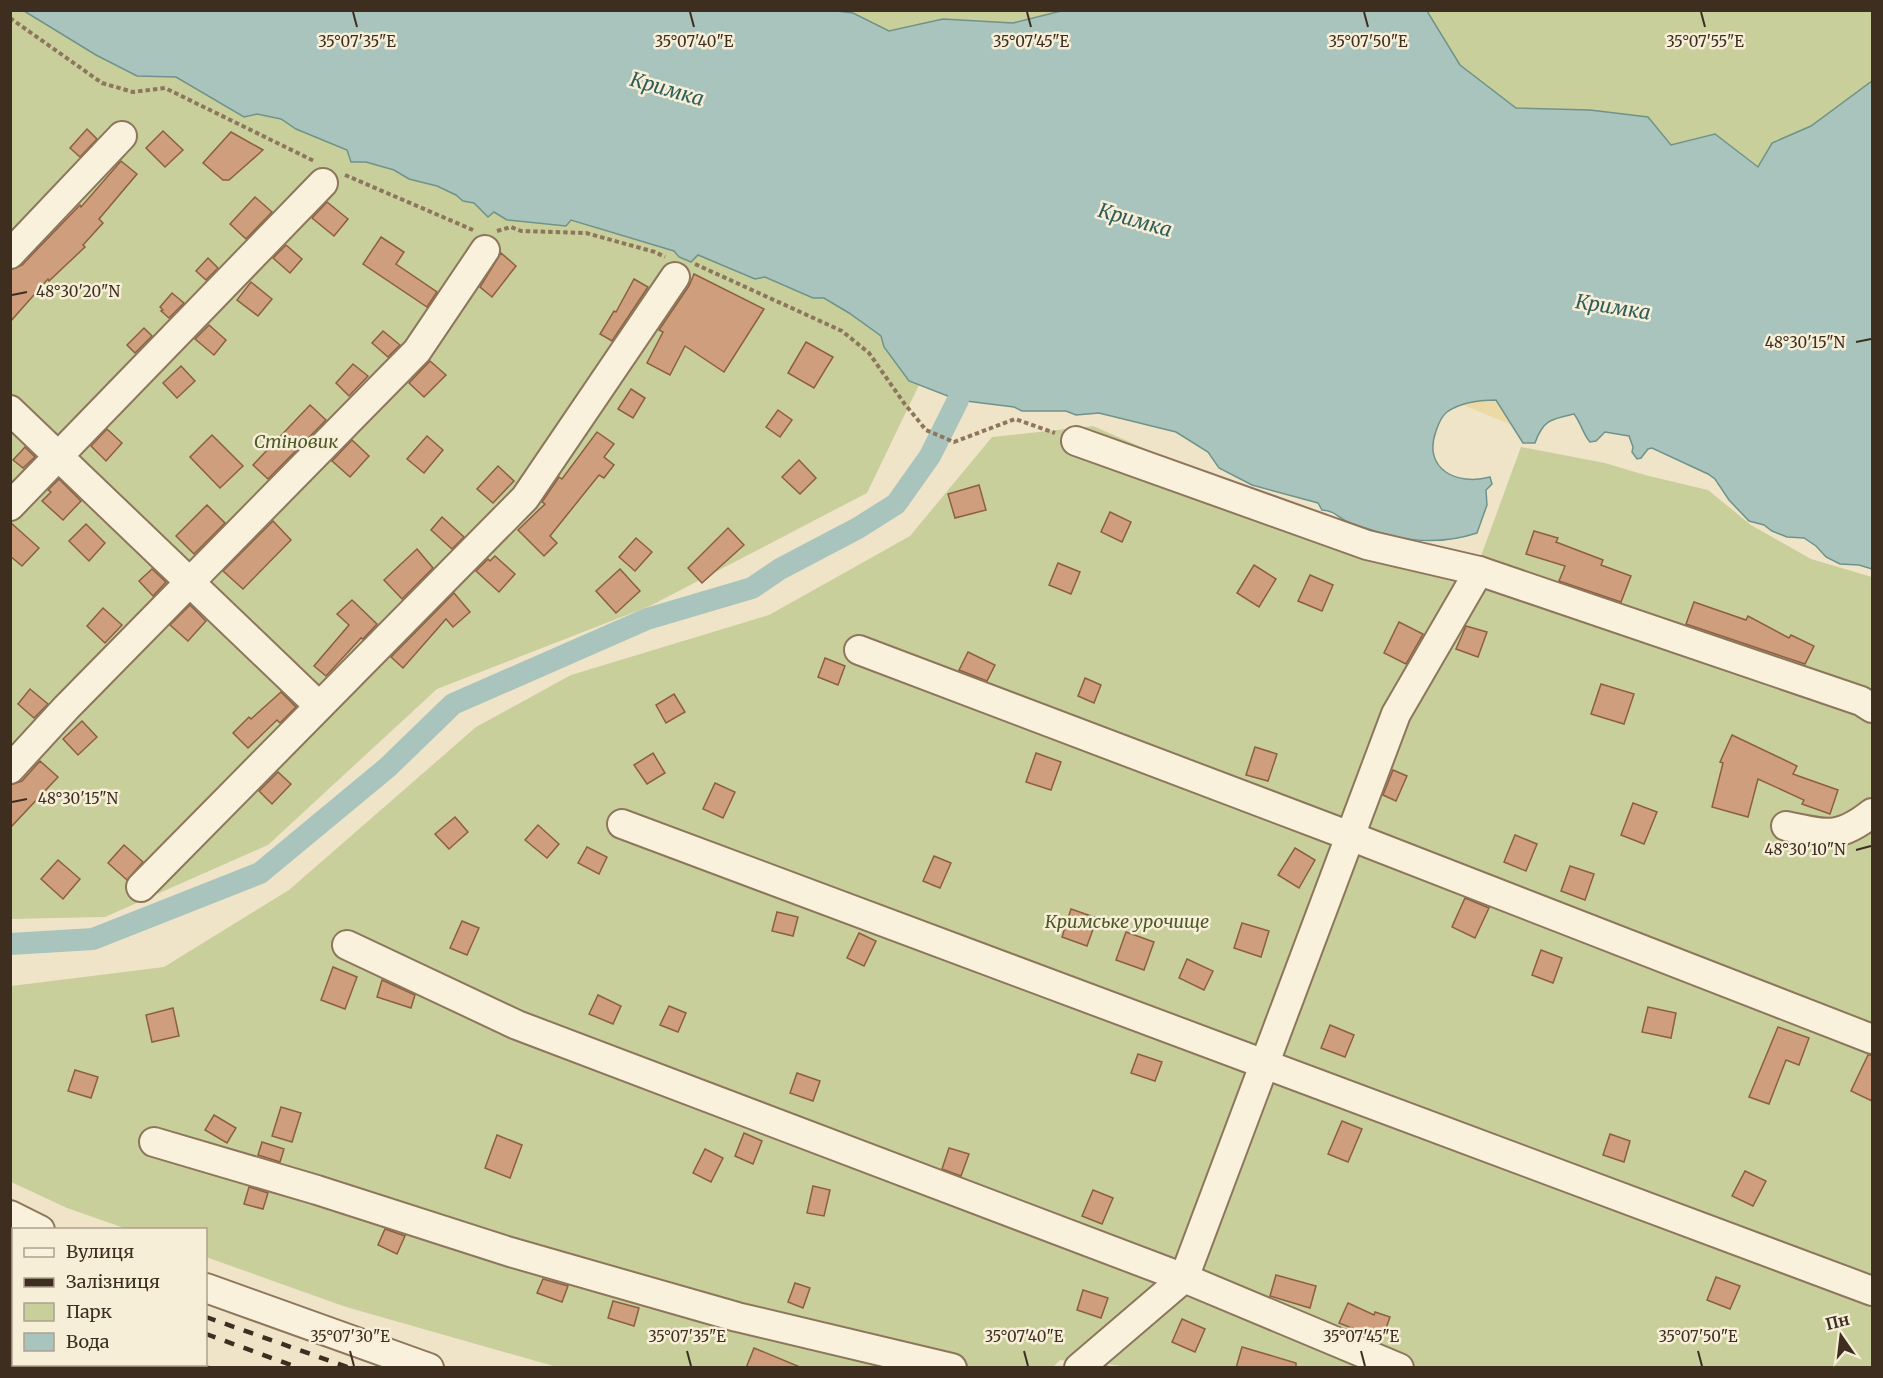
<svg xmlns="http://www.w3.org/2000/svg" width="1883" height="1378" font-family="Merriweather,serif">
  <rect width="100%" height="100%" fill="#f0e4c8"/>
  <!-- green -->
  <g fill="#c9cf9b">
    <path d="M10 11H24L96 55 137 76 176 77 244 117 257 114 281 119 296 129 348 150 351 162H366L394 170 409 179 437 186 456 195 463 201 474 203 488 217 494 212 571 220 674 251 679 257 698 254 755 279 765 277 813 298H823L849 313 881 336 884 347 909 381 919 385 867 493 650 606 437 689 268 845 105 917 11 919Z"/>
    <path d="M828 11H1065L1013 23 943 19 889 31 853 13Z"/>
    <path d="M1427 11H1872V81L1811 126 1772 143 1758 167 1715 134 1671 145 1648 117 1590 110 1516 108 1460 65Z"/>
    <path d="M1093 426 1367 545 1478 564 1521 447 1605 463 1645 475 1708 490 1751 525 1811 559 1872 577V1367L1137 1368 1106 1364 1111 1367 1088 1368 1092 1363 1060 1360 1052 1368 557 1367 346 1307 206 1257V1230L127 1229 67 1208 11 1182V986L164 967 289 890 476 727 571 675 769 615 910 536 992 437Z"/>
  </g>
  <!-- sand -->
  <path fill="#ecd9a5" d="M1474 378 1523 398 1512 425 1463 405Z"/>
  <!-- water -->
  <path fill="#a9c4bc" stroke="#6f938a" stroke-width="1.5" d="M828 10 853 13 889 31 943 19 1013 23 1065 10 1427 11 1460 65 1516 108 1590 110 1648 117 1671 145 1715 134 1758 167 1772 143 1811 126 1872 81V569L1859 565 1840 564 1826 557 1816 546 1804 538 1787 537 1772 531 1764 525 1749 521 1729 500 1715 479 1708 474 1652 448 1648 449 1641 458 1637 459 1632 452 1633 447 1629 436 1605 432 1596 441 1590 442C1583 434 1581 423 1574 414 1551 419 1543 420 1535 443H1523L1496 400C1480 400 1461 402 1447 412 1442 416 1438 425 1436 431 1422 470 1458 486 1490 477L1492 484 1486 490 1487 505 1477 533C1431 548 1395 539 1351 523 1338 519 1337 511 1322 510L1318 503 1252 485 1219 468 1208 452 1176 432 1099 413 1076 415 1066 411H1022L1014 407 958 400 909 381 884 347 881 336 849 313 824 298H813L765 277 755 279 698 255 691 262 679 257 674 251 571 220 566 226 507 220 494 212 488 217 474 203 463 201 456 195 437 186 409 179 394 170 366 162H351L347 150 296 129 281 119 257 114 244 117 176 77 137 76 96 55 24 11Z"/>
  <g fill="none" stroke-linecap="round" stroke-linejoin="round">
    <!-- canal -->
    <path stroke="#a9c4bc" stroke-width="22" d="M10 944 93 939 260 873 388 767 453 704 647 619 752 588 780 569 858 528 896 504 930 456 958 400"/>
  </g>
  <!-- building -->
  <g fill="#cf9f7d" stroke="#8d5f41" stroke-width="1.5">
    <path d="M87 129 97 139 80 157 70 148Z"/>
    <path d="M163 131 183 150 165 167 146 148Z"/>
    <path d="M231 132 263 150 229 180H223L203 163Z"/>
    <path d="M121 161 137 174 99 219 103 223 83 245 85 247 49 281 48 279 10 322V270L22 265 80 205 81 207Z"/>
    <path d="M255 197 272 212 246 239 230 224Z"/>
    <path d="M327 202 348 219 334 236 312 218Z"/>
    <path d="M381 237 404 252 396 264 437 292 427 307 363 264Z"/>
    <path d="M286 245 302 259 290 273 273 258Z"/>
    <path d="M501 253 516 266 492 297 480 287Z"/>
    <path d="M208 258 218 268 206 280 196 271Z"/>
    <path d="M694 274 764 309 724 372 685 346 670 375 647 363 663 332 659 330 689 286Z"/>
    <path d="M634 279 648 287 612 341 600 334 614 311 616 312Z"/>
    <path d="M251 282 272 299 258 316 237 300Z"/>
    <path d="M172 293 184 303 169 318 161 311 163 310 160 307Z"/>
    <path d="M209 325 226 340 214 355 195 339Z"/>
    <path d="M144 328 152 336 135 353 127 345Z"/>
    <path d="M383 331 400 345 388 357 372 343Z"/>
    <path d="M806 342 833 357 814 388 788 373Z"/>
    <path d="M430 361 446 375 424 397 409 383Z"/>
    <path d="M353 364 368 376 349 396 336 383Z"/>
    <path d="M181 366 195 381 177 398 163 383Z"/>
    <path d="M631 389 645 398 633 418 618 409Z"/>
    <path d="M310 405 326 420 268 479 253 465Z"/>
    <path d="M778 410 792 420 780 437 766 427Z"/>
    <path d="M107 429 122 443 106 461 91 446Z"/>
    <path d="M597 432 614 444 604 457 614 465 604 478 599 475 550 536 557 543 544 556 518 530 545 504 542 502 559 477 562 479Z"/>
    <path d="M212 435 243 466 220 488 190 457Z"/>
    <path d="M427 436 443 450 424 473 407 459Z"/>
    <path d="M352 440 369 456 350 477 332 461Z"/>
    <path d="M25 447 35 457 23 468 13 460Z"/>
    <path d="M799 460 816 478 800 494 782 477Z"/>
    <path d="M498 466 514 481 493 503 477 489Z"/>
    <path d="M59 479 81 501 63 520 42 501 51 492 48 490Z"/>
    <path d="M979 485 986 510 955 518 948 494Z"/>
    <path d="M207 505 225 523 194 554 176 536Z"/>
    <path d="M1110 512 1131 522 1122 542 1101 532Z"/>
    <path d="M442 517 464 537 452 549 431 530Z"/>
    <path d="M273 521 291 540 243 589 223 571Z"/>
    <path d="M10 522 39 548 22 566 10 556Z"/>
    <path d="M86 524 105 543 89 561 69 541Z"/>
    <path d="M728 528 744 545 702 583 688 568Z"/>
    <path d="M1534 531 1558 538 1556 542 1603 560 1601 565 1631 576 1621 602 1559 581 1565 566 1526 554Z"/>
    <path d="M636 538 652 552 635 571 619 557Z"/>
    <path d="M417 549 433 568 402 599 384 580Z"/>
    <path d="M495 556 515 574 499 592 476 571 488 559 490 561Z"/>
    <path d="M1058 563 1080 572 1071 594 1049 585Z"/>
    <path d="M1254 565 1276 579 1259 607 1237 593Z"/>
    <path d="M152 569 166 582 153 596 139 581Z"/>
    <path d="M620 569 640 591 616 613 596 591Z"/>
    <path d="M1310 575 1333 585 1322 611 1298 601Z"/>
    <path d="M454 593 470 612 453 627 446 619 403 668 391 657Z"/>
    <path d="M352 600 377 624 363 639 361 638 326 676 314 666 349 625 337 614Z"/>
    <path d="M1694 602 1746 620 1748 616 1789 638 1791 635 1814 646 1805 664 1686 624Z"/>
    <path d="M190 605 206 621 188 641 170 625Z"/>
    <path d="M103 608 122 625 105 643 87 626Z"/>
    <path d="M1399 622 1423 634 1406 664 1384 653Z"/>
    <path d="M1466 626 1487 632 1478 657 1456 649Z"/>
    <path d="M968 652 995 665 987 681 959 670Z"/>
    <path d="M825 658 845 666 838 685 818 677Z"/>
    <path d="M1085 678 1101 685 1094 703 1078 696Z"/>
    <path d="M1601 684 1634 694 1624 724 1591 714Z"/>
    <path d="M30 689 48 704 34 718 18 704Z"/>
    <path d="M281 692 296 707 280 723 277 720 248 748 233 733 249 717 251 719Z"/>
    <path d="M674 694 685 712 666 723 656 705Z"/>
    <path d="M82 721 97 737 78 755 63 739Z"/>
    <path d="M1732 735 1797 766 1793 774 1838 790 1830 814 1802 804 1804 800 1758 779 1748 817 1712 807 1723 763 1720 762Z"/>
    <path d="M1255 747 1277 754 1268 781 1246 775Z"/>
    <path d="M653 753 665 773 647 784 634 765Z"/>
    <path d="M1036 753 1061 762 1051 790 1026 782Z"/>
    <path d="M40 761 58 777 10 828V785L22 781Z"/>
    <path d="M1393 770 1407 776 1396 801 1383 795Z"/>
    <path d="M278 772 291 784 272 804 259 791Z"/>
    <path d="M715 783 735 792 723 818 703 809Z"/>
    <path d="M1633 803 1657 812 1644 844 1621 835Z"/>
    <path d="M455 817 468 832 449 849 435 834Z"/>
    <path d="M538 825 559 844 547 858 525 840Z"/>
    <path d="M1515 835 1537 844 1526 871 1504 862Z"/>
    <path d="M124 845 143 862 127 880 108 863Z"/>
    <path d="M587 847 607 857 599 874 578 863Z"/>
    <path d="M1295 848 1315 860 1299 888 1278 875Z"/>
    <path d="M934 856 951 863 940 888 923 881Z"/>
    <path d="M58 860 80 879 63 899 41 879Z"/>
    <path d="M1570 866 1594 874 1585 900 1561 891Z"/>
    <path d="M1465 898 1489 908 1475 938 1452 927Z"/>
    <path d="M1071 909 1097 918 1087 946 1062 937Z"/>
    <path d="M777 912 798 917 793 936 772 931Z"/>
    <path d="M462 921 479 928 467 955 450 948Z"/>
    <path d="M1242 923 1269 931 1261 957 1234 948Z"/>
    <path d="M1126 932 1154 942 1144 970 1116 960Z"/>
    <path d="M859 933 876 941 864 966 847 958Z"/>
    <path d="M1541 950 1562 958 1553 983 1532 975Z"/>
    <path d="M1187 959 1213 971 1204 990 1179 978Z"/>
    <path d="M333 967 357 977 345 1009 321 1000Z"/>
    <path d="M382 980 415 995 411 1008 377 997Z"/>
    <path d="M598 995 621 1006 613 1024 589 1014Z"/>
    <path d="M669 1006 686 1013 678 1032 660 1025Z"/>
    <path d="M1648 1007 1676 1013 1671 1038 1642 1032Z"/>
    <path d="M173 1008 179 1036 152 1042 146 1015Z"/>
    <path d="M1330 1025 1354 1035 1345 1057 1321 1048Z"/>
    <path d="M1778 1027 1809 1038 1799 1065 1786 1060 1769 1104 1749 1097Z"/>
    <path d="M1138 1054 1162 1062 1155 1081 1131 1073Z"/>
    <path d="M1868 1055H1872V1101L1851 1091Z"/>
    <path d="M75 1070 98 1077 91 1098 68 1091Z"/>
    <path d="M797 1073 820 1081 813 1101 790 1093Z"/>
    <path d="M281 1107 301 1113 292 1142 272 1136Z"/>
    <path d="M214 1115 236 1128 227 1143 205 1130Z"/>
    <path d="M1342 1121 1362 1129 1348 1162 1328 1154Z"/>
    <path d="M744 1133 762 1141 753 1164 735 1156Z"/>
    <path d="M1610 1134 1630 1141 1624 1162 1603 1155Z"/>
    <path d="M497 1135 522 1145 510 1178 485 1168Z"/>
    <path d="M262 1142 284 1149 280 1162 258 1155Z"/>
    <path d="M949 1148 969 1154 961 1176 942 1169Z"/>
    <path d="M705 1149 723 1158 711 1182 693 1173Z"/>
    <path d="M1745 1171 1766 1181 1753 1206 1732 1196Z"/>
    <path d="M813 1186 830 1190 824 1216 807 1213Z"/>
    <path d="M249 1187 268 1193 263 1209 244 1204Z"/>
    <path d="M1093 1190 1113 1198 1102 1224 1082 1216Z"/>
    <path d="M385 1229 405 1236 397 1254 378 1245Z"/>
    <path d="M1276 1275 1316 1286 1310 1308 1270 1296Z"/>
    <path d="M1716 1277 1740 1286 1730 1309 1707 1300Z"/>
    <path d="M543 1279 568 1286 562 1302 537 1293Z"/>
    <path d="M795 1283 810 1288 803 1308 788 1302Z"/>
    <path d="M1083 1290 1108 1298 1101 1318 1077 1310Z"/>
    <path d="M613 1301 639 1308 634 1326 608 1318Z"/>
    <path d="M1348 1303 1374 1315 1375 1312 1390 1317 1382 1340 1339 1323Z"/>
    <path d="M1182 1319 1205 1329 1195 1352 1172 1342Z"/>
    <path d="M1242 1347 1296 1363V1368H1236Z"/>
    <path d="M754 1348 800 1367V1368H746Z"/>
  </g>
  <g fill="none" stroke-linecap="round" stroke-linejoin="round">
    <defs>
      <g id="minor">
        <path d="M10 254 122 136"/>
        <path d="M10 410 318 705"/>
        <path d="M1076 441 1367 545 1479 571"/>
        <path d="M10 506 323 183"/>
        <path d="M859 650 1350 836 1872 1039"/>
        <path d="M10 769 66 708 417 351 485 250"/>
        <path d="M622 824 1872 1291"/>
        <path d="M1786 826C1826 834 1838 840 1872 813"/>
        <path d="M141 887 525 498 675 277"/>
        <path d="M347 945 517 1025 1184 1278 1399 1368"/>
        <path d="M154 1142 317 1190 510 1252 737 1317 952 1368"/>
        <path d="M10 1215 40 1230"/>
        <path d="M206 1288 429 1368"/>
        <path d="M1079 1368 1184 1278 1396 714 1479 571 1861 701 1872 708"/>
      </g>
    </defs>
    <!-- minor casing -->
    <use href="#minor" stroke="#8d765c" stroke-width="32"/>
    <!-- path -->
    <g stroke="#8d765c" stroke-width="4" stroke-dasharray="4.5 3" stroke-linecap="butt">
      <path d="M10 18 102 83 133 92 165 88 314 161"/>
      <path d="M345 175 473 230"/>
      <path d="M497 231 511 227 521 231 586 233 655 252 665 257"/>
      <path d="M695 264 842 331 869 353 904 403 926 430 954 442 1015 419 1055 433"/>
      <path d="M10 1291 14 1292"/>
      <path d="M201 1364 210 1368"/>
    </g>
    <!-- minor -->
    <use href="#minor" stroke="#faf1dc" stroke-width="28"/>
    <!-- rail -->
    <g stroke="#3d2e20" stroke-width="4.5" stroke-dasharray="10 10" stroke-linecap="butt">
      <path d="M10 1250 14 1251"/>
      <path d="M10 1266 14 1267"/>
      <path d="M206 1317 350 1368"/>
      <path d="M206 1334 299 1368"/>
    </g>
  </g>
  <!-- ticks -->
  <path fill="none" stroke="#3d2e20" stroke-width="2" d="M353 12 357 27M690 12 694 27M1027 12 1031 27M1364 12 1368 27M1701 12 1705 27M12 295 27 292M1856 342 1871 339M12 802 27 799M1856 850 1871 846M350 1351 354 1366M687 1351 691 1366M1024 1351 1028 1366M1361 1351 1365 1366M1698 1351 1702 1366"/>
  <g text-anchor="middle" stroke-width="5" stroke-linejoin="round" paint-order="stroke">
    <!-- park labels -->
    <g font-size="18" font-style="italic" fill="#4d5a26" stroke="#f7eed8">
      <text x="296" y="448">Стіновик</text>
      <text x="1127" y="928">Кримське урочище</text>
    </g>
    <!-- water labels -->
    <g font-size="20" font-style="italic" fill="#2f5d5a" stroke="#f7eed8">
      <text transform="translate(667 89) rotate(16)" y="7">Кримка</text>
      <text transform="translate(1135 220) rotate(16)" y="7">Кримка</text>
      <text transform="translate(1613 307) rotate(9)" y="7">Кримка</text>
    </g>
  </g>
  <g font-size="15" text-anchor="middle" fill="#3d2e20" stroke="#f7eed8" stroke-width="5" stroke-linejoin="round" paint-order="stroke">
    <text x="1705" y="47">35°07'55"E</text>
    <text x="357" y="47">35°07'35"E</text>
    <text x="694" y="47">35°07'40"E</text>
    <text x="1031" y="47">35°07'45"E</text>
    <text x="1368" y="47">35°07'50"E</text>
    <text x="78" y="297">48°30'20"N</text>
    <text x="1805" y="348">48°30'15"N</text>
    <text x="78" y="804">48°30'15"N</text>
    <text x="1805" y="855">48°30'10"N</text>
    <text x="350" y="1342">35°07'30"E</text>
    <text x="687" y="1342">35°07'35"E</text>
    <text x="1024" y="1342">35°07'40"E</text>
    <text x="1361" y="1342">35°07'45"E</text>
    <text x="1698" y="1342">35°07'50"E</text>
  </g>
  <!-- border -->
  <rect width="1883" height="1378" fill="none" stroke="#3d2e20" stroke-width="24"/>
  <!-- legend -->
  <rect x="12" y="1228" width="195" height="138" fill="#f7eed8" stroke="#ada18e" stroke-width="1.5"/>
  <rect x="24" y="1248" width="30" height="9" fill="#faf1dc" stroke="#ada18e" stroke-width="1.5"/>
  <text x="66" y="1258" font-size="18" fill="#3d2e20">Вулиця</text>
  <rect x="24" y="1278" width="30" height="9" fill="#3d2e20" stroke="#ada18e" stroke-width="1.5"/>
  <text x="66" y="1288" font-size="18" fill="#3d2e20">Залізниця</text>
  <rect x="24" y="1303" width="30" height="18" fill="#c9cf9b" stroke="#ada18e" stroke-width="1.5"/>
  <text x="66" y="1318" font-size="18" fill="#3d2e20">Парк</text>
  <rect x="24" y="1333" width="30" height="18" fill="#a9c4bc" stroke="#ada18e" stroke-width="1.5"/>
  <text x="66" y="1348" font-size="18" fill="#3d2e20">Вода</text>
  <!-- north arrow -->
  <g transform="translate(1841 1336) rotate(346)" stroke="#f7eed8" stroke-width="4.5" paint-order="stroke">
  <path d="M0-4.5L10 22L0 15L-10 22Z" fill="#3d2e20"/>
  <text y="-9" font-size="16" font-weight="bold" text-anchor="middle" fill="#3d2e20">Пн</text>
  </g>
</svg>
